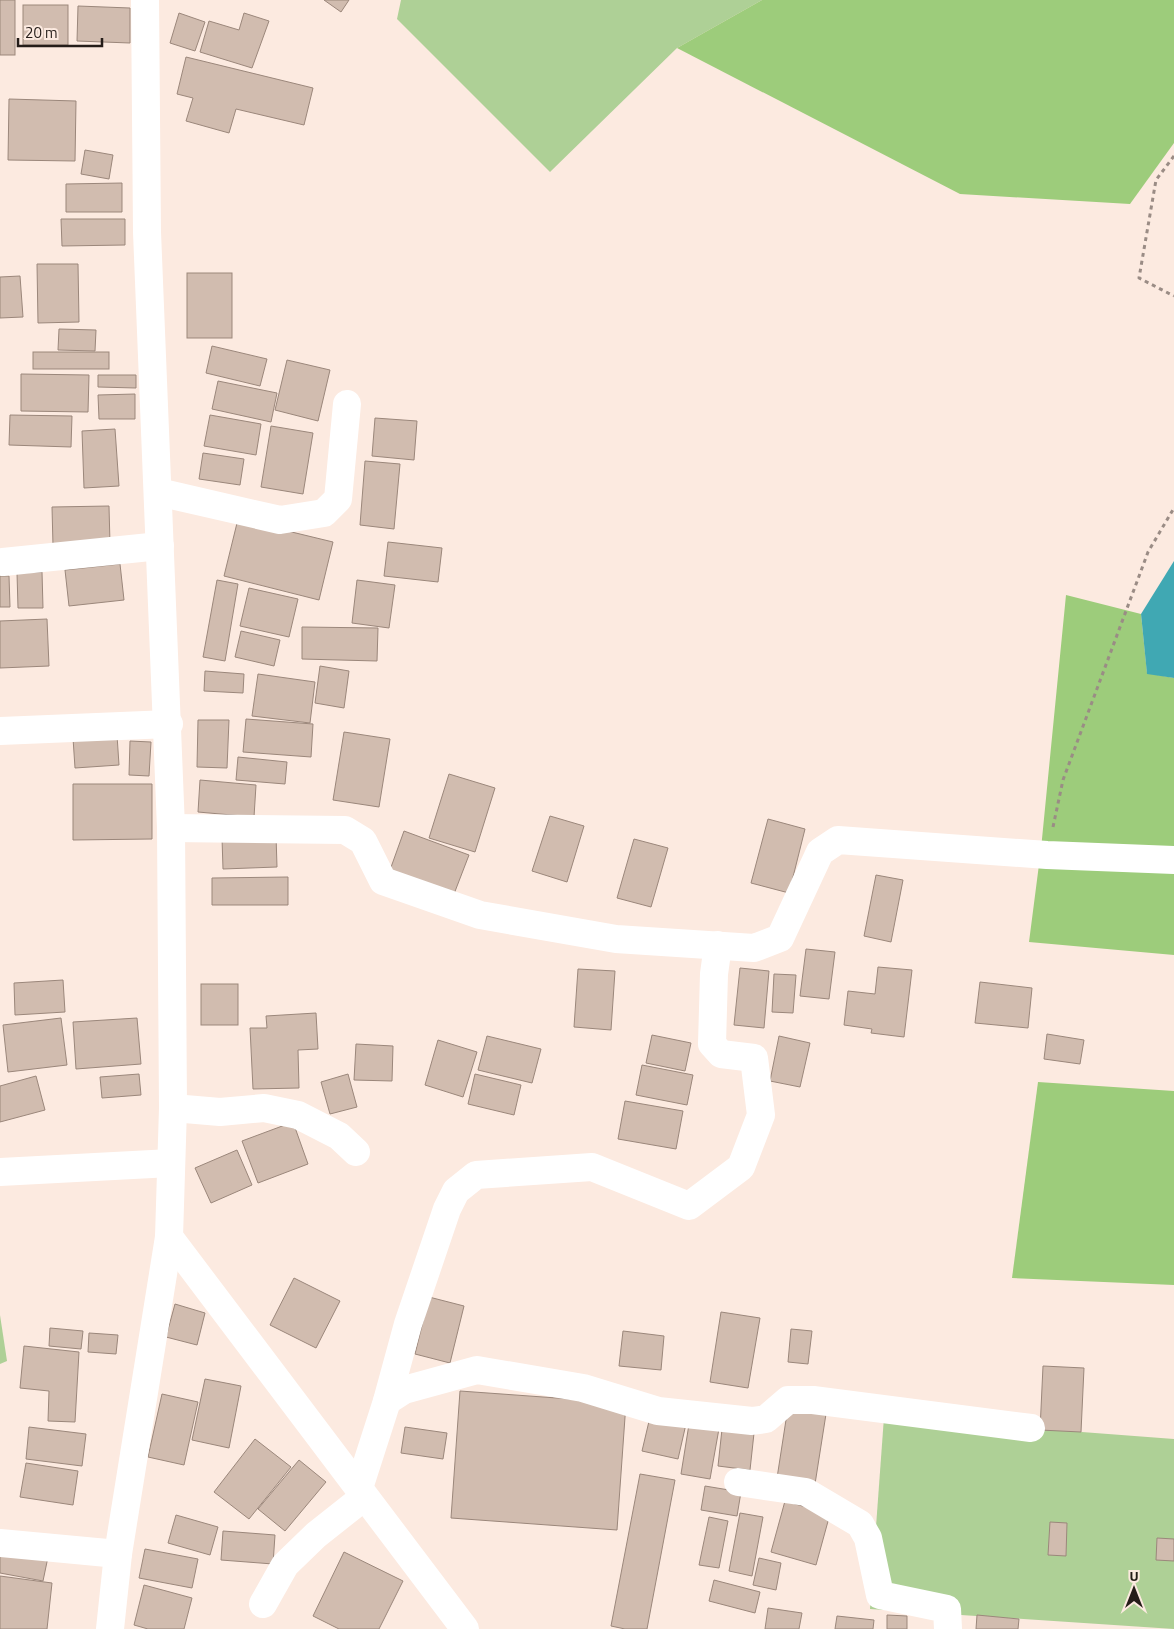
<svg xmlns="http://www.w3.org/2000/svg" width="1174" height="1629" font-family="'Titillium Web',sans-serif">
  <rect width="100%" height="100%" fill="#fceae0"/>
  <!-- green -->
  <g fill="#aed096">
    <path d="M401 0H762L677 48 550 172 397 19Z"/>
    <path d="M0 1315 7 1361 0 1364Z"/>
    <path d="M884 1417 1174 1439V1629L870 1609Z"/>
  </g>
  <!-- forest -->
  <g fill="#9dcc7b">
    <path d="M762 0H1174V143L1130 204 960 194 677 48Z"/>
    <path d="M1066 595 1141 614 1147 673 1174 678V955L1029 942 1041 849Z"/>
    <path d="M1038 1082 1174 1091V1285L1012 1278Z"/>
  </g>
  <!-- water -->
  <path fill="#40a8b3" d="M1174 561V678L1147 674 1141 614Z"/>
  <!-- building -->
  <g fill="#d1bcaf" stroke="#9b877b">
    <rect x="0" y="0" width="15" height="55"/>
    <path d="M324 0H349L341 12Z"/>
    <rect x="23" y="5" width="45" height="40"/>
    <path d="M78 6 130 8V43L77 41Z"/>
    <path d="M179 13 205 22 195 51 170 43Z"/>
    <path d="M244 13 269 21 252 68 200 52 209 21 239 30Z"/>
    <path d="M186 57 313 88 304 125 236 109 229 133 186 121 193 98 177 94Z"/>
    <path d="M9 99 76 101 75 161 8 160Z"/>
    <path d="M85 150 113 155 109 179 81 174Z"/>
    <path d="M122 183V212H66V184Z"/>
    <path d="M61 219H125V245L62 246Z"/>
    <path d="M37 264H78L79 322 38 323Z"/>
    <rect x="187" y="273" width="45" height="65"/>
    <path d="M20 276 23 317 0 318V277Z"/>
    <path d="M59 329 96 330 95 351 58 350Z"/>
    <path d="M212 346 267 359 260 386 206 373Z"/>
    <rect x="33" y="352" width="76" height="17"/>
    <path d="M287 360 330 370 318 421 275 410Z"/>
    <path d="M21 374 89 375 88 412 21 411Z"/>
    <path d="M98 375H136V388L98 387Z"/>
    <path d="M218 381 277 393 271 422 212 409Z"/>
    <path d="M135 394V419H99L98 395Z"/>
    <path d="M10 415 72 416 71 447 9 445Z"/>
    <path d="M210 415 261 424 256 455 204 446Z"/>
    <path d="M375 418 417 421 414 460 372 456Z"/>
    <path d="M271 426 313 433 303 494 261 487Z"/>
    <path d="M115 429 119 486 84 488 82 431Z"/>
    <path d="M203 453 244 459 240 485 199 479Z"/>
    <path d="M365 461 400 464 394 529 360 525Z"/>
    <path d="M109 506 110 544 53 546 52 507Z"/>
    <path d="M238 519 333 542 319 600 224 576Z"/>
    <path d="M388 542 442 548 438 582 384 576Z"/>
    <path d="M120 564 124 600 69 606 65 570Z"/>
    <path d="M42 572 43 608H18L17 573Z"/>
    <path d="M0 576H9L10 607H0Z"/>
    <path d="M217 580 238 584 225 661 203 657Z"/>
    <path d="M357 580 395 585 389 628 352 623Z"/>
    <path d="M249 588 298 599 289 637 240 626Z"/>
    <path d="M47 619 49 666 0 668V621Z"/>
    <path d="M302 627 378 628 377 661 302 659Z"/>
    <path d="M241 631 280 640 274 666 235 657Z"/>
    <path d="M320 666 349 671 344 708 315 703Z"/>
    <path d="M205 671 244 674 243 693 204 691Z"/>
    <path d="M258 674 315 682 310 723 252 716Z"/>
    <path d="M246 719 313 724 311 757 243 752Z"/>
    <path d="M198 720H229L227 768 197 767Z"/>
    <path d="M344 732 390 739 379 807 333 800Z"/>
    <path d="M117 735 119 765 75 768 73 738Z"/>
    <path d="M130 741 151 742 149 776 129 775Z"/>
    <path d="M238 757 287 762 285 784 236 780Z"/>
    <path d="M449 774 495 788 475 852 429 838Z"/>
    <path d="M200 780 256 785 254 817 198 812Z"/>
    <path d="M73 784H152V839L73 840Z"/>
    <path d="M550 816 584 826 567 882 532 871Z"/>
    <path d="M768 819 805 829 789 893 751 883Z"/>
    <path d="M404 831 469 855 454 894 390 870Z"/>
    <path d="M276 835 277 867 223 869 222 838Z"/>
    <path d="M634 839 668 848 651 907 617 898Z"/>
    <path d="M876 875 903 880 891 942 864 936Z"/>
    <path d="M288 877V905H212V878Z"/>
    <path d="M806 949 835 952 829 999 800 996Z"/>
    <path d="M878 967 912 970 904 1037 871 1033 872 1029 844 1025 848 991 875 994Z"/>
    <path d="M740 968 769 971 764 1028 734 1025Z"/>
    <path d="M578 969 615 971 611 1030 574 1027Z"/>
    <path d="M774 974 796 975 793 1013 772 1012Z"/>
    <path d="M63 980 65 1012 15 1015 14 983Z"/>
    <path d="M980 982 1032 988 1028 1028 975 1023Z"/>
    <rect x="201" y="984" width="37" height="41"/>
    <path d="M316 1013 318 1049 298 1050 299 1088 253 1089 250 1028H267L266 1016Z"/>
    <path d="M61 1018 67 1065 8 1072 3 1025Z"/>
    <path d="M137 1018 141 1064 76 1069 73 1022Z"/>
    <path d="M1047 1034 1084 1040 1080 1064 1044 1059Z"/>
    <path d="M652 1035 691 1043 685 1071 646 1063Z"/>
    <path d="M487 1036 541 1049 532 1083 478 1070Z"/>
    <path d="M779 1036 810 1043 800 1087 770 1081Z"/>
    <path d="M438 1040 477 1052 463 1097 425 1085Z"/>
    <path d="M356 1044 393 1046 392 1081 354 1080Z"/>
    <path d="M642 1065 693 1075 687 1105 636 1095Z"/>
    <path d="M139 1074 141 1095 102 1098 100 1077Z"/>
    <path d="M348 1074 357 1107 330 1114 321 1082Z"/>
    <path d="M475 1074 521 1085 514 1115 468 1104Z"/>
    <path d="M36 1076 45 1110 0 1122V1086Z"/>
    <path d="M625 1101 683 1111 676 1149 618 1139Z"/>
    <path d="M293 1122 308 1164 258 1183 242 1141Z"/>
    <path d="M237 1150 252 1185 211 1203 195 1168Z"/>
    <path d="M294 1278 340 1301 316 1348 270 1325Z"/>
    <path d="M429 1297 464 1306 450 1363 415 1354Z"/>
    <path d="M175 1304 205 1313 197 1345 166 1337Z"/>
    <path d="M721 1312 760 1318 748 1388 710 1382Z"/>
    <path d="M50 1328 83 1331 81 1349 49 1346Z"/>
    <path d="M791 1329 812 1331 808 1364 788 1362Z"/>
    <path d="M623 1331 664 1336 661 1370 619 1366Z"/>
    <path d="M89 1333 118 1335 116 1354 88 1352Z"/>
    <path d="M24 1346 79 1352 75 1422 48 1421 49 1391 20 1388Z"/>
    <path d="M1043 1366 1084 1368 1081 1432 1040 1430Z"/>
    <path d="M205 1379 241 1386 229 1448 192 1440Z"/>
    <path d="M460 1391 626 1403 617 1530 451 1518Z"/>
    <path d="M162 1394 198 1402 184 1465 148 1457Z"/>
    <path d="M788 1407 826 1414 815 1484 777 1478Z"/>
    <path d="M650 1417 686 1424 678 1459 642 1451Z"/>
    <path d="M690 1418 720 1423 710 1479 681 1474Z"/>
    <path d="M723 1420 755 1424 750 1470 718 1466Z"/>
    <path d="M29 1427 86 1434 82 1466 26 1459Z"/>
    <path d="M405 1427 447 1433 443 1459 401 1453Z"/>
    <path d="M255 1439 291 1467 249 1519 214 1492Z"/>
    <path d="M299 1460 326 1482 285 1531 258 1509Z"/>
    <path d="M26 1463 78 1471 73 1505 20 1497Z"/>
    <path d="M640 1474 675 1480 647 1629H625L611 1626Z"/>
    <path d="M705 1486 741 1492 737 1516 701 1510Z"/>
    <path d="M785 1501 830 1514 816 1565 771 1552Z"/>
    <path d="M740 1513 763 1517 752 1576 729 1571Z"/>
    <path d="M176 1515 218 1527 210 1555 168 1543Z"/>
    <path d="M709 1517 728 1521 719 1568 699 1565Z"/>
    <path d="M1050 1522 1067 1523 1066 1556 1048 1555Z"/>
    <path d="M223 1531 275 1535 273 1564 221 1560Z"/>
    <path d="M1157 1538 1174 1539V1561L1156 1560Z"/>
    <path d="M0 1548 48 1557 43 1581 0 1573Z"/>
    <path d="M145 1549 198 1559 192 1588 139 1578Z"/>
    <path d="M344 1552 403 1581 379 1629H339L313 1616Z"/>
    <path d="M759 1558 781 1563 776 1590 753 1585Z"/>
    <path d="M0 1576 52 1583 47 1629H0Z"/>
    <path d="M714 1580 760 1592 755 1613 709 1601Z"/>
    <path d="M144 1585 192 1598 184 1629H148L134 1625Z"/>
    <path d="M768 1608 802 1613 799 1629H765Z"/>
    <path d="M887 1615 907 1616V1629H887Z"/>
    <path d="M977 1615 1019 1619 1018 1629H976Z"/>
    <path d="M837 1616 874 1620 873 1629H835Z"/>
  </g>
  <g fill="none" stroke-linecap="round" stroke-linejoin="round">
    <!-- path -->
    <g stroke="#9a8c85" stroke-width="3" stroke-dasharray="4 4" stroke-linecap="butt">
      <path d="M1174 156 1156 180 1139 278 1174 296"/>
      <path d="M1053 827 1063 780 1148 552 1174 508"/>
    </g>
    <!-- minor -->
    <g stroke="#fff" stroke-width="28">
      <path d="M158 492 280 520 324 513 338 499 347 404"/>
      <path d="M3 562 160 546"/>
      <path d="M0 731 169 724"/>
      <path d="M171 828 345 830 363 841 383 881 480 915 616 939 754 948 780 938 820 852 838 840 1047 855 1174 860"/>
      <path d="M173 1108 220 1112 264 1108 298 1115 339 1136 356 1152"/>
      <path d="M0 1172 171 1163"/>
      <path d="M169 1237 465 1629"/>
      <path d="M387 1401 404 1390 477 1370 583 1388 658 1411 752 1421 766 1419 788 1400H813L1031 1428"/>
      <path d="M738 1482 806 1492 860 1524 868 1538 880 1595 947 1609 948 1629"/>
      <path d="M359 1488 387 1401 408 1324 447 1209 456 1191 476 1175 592 1167 689 1206 741 1167 761 1115 754 1058 721 1054 712 1044 714 974 718 945"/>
      <path d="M0 1543 118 1554"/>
      <path d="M263 1604 285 1565 316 1535 364 1497"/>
    </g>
    <!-- secondary -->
    <path stroke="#fff" stroke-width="28" d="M110 1629 118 1554 169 1237 173 1108 171 828 147 232 145 0"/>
  </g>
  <!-- north arrow -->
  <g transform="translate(1134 1589)" stroke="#fceae0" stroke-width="4" paint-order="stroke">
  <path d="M0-4L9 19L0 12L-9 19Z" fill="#251d19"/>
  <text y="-8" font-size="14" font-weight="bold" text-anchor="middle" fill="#251d19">U</text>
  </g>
  <!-- scale -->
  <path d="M18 38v8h84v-8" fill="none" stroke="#251d19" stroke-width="2.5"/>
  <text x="25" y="38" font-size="15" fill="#251d19" stroke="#fceae0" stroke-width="4" paint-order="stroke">20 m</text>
</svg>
